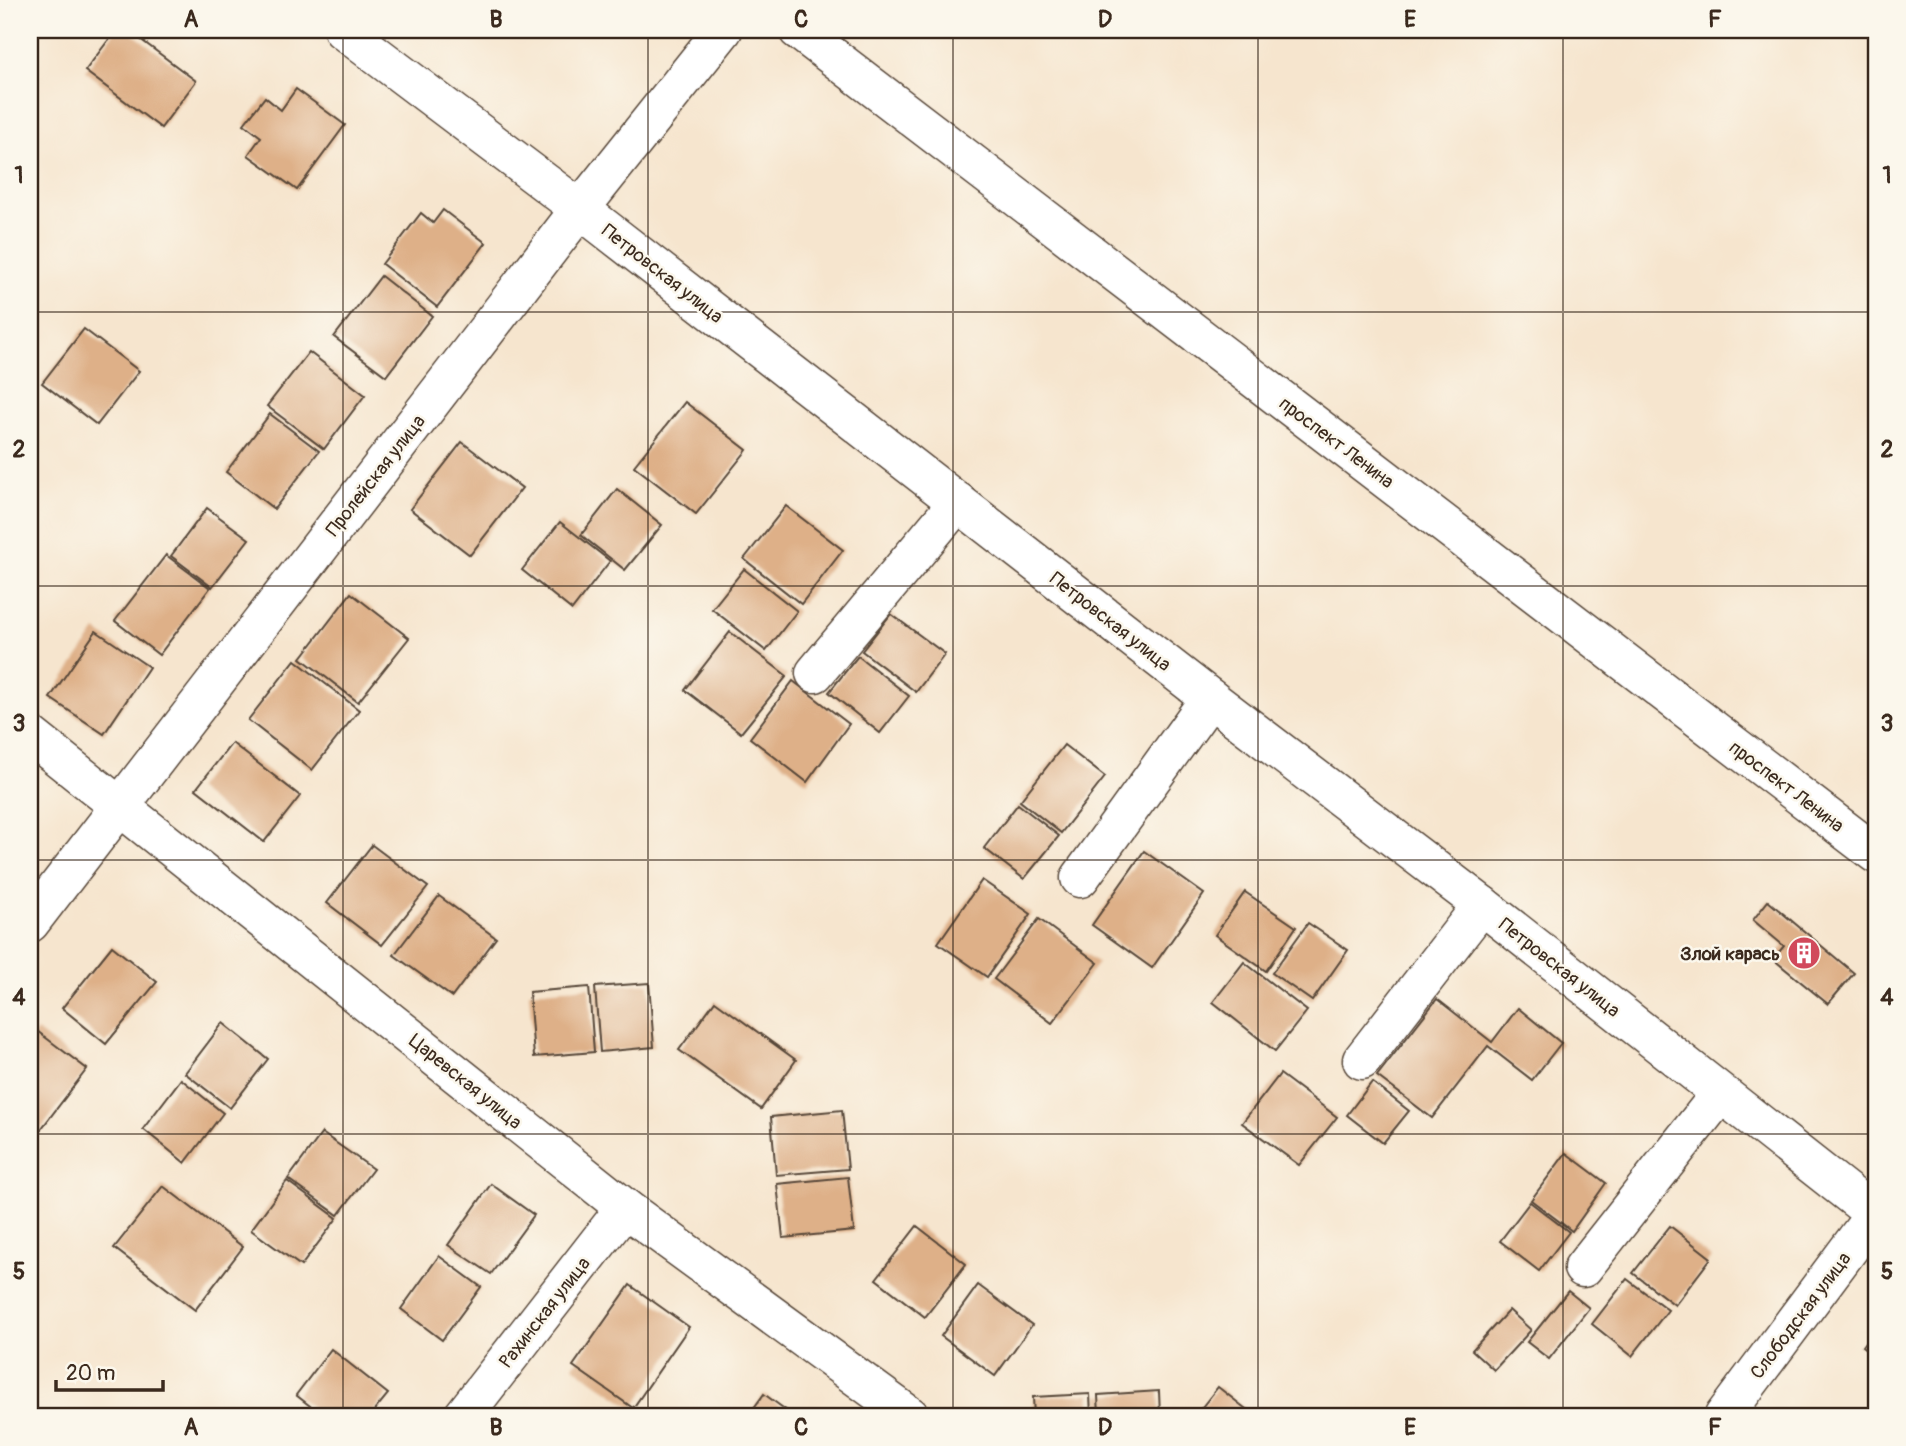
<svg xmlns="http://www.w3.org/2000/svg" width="1906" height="1446" font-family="Pangolin,sans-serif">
  <rect width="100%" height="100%" fill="#fbf7ec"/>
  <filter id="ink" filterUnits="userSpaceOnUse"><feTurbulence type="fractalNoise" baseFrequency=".0143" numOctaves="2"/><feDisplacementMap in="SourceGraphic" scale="14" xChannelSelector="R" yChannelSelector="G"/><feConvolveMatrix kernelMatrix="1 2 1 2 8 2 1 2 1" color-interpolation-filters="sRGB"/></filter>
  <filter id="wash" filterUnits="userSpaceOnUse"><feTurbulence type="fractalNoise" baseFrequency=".00686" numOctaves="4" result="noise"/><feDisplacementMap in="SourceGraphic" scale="28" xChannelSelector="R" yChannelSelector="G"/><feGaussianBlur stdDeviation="1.57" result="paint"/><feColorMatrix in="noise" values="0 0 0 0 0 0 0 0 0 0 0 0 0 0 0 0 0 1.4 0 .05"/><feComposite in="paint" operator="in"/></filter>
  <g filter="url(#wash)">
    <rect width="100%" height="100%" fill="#f6e5ce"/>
    <g id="blocks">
      <!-- building -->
      <g fill="#deb088">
        <path d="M116 30H128L196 81 161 128 85 71Z"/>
        <path d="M296 89 345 125 297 190 248 155 261 137 244 124 265 97 281 110Z"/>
        <path d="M443 210 486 243 437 307 382 264 421 213 433 223Z"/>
        <path d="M381 276 432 316 386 376 334 337Z"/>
        <path d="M84 329 139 371 97 425 42 383Z"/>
        <path d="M309 352 365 395 324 449 267 406Z"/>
        <path d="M685 402 747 450 696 514 634 466Z"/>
        <path d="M270 414 319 451 274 509 226 472Z"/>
        <path d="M462 442 522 488 470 555 410 509Z"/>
        <path d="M617 489 662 525 625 570 581 535Z"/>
        <path d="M786 506 843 550 801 604 744 559Z"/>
        <path d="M207 508 249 539 212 587 171 556Z"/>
        <path d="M560 522 610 561 572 610 522 570Z"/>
        <path d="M166 555 210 588 159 655 115 621Z"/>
        <path d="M744 569 797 611 766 651 712 609Z"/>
        <path d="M351 593 409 638 358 702 301 658Z"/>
        <path d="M891 614 945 654 916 692 862 651Z"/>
        <path d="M96 631 149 667 104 734 50 698Z"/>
        <path d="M730 632 787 676 741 733 685 690Z"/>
        <path d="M858 656 909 696 880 733 829 692Z"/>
        <path d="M295 660 359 710 312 770 248 720Z"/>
        <path d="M793 681 849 724 807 782 750 738Z"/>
        <path d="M232 743 300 796 264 842 196 789Z"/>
        <path d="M1064 745 1105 777 1061 833 1020 801Z"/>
        <path d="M1018 804 1059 836 1024 879 984 848Z"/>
        <path d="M372 845 428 887 382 945 327 903Z"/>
        <path d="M1144 851 1204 894 1152 968 1092 925Z"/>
        <path d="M982 880 1031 914 987 977 938 943Z"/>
        <path d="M1245 892 1296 927 1266 971 1215 935Z"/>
        <path d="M439 896 496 938 452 997 394 955Z"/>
        <path d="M1768 901 1854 973 1828 1004 1773 959 1784 946 1753 920Z"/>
        <path d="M1039 919 1098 963 1052 1023 994 979Z"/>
        <path d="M1308 923 1348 950 1312 1001 1272 973Z"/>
        <path d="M112 946 157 982 106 1044 62 1008Z"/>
        <path d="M1244 962 1307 1011 1275 1051 1213 1002Z"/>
        <path d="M649 983 654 1047 600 1052 595 987Z"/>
        <path d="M589 987 594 1052 534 1057 529 992Z"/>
        <path d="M1437 999 1492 1042 1518 1008 1561 1043 1532 1080 1488 1046 1432 1118 1377 1076Z"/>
        <path d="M715 1001 796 1060 761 1109 679 1050Z"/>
        <path d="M223 1023 268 1059 230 1108 185 1073Z"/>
        <path d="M37 1031 87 1069 38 1133 30 1127V1041Z"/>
        <path d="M1280 1074 1337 1117 1299 1165 1242 1123Z"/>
        <path d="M181 1079 223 1113 185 1163 143 1129Z"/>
        <path d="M1372 1082 1409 1111 1383 1143 1347 1115Z"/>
        <path d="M842 1110 848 1169 776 1175 771 1117Z"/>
        <path d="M322 1133 373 1169 338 1215 288 1179Z"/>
        <path d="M1566 1153 1606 1183 1572 1231 1531 1200Z"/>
        <path d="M848 1177 854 1231 783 1238 777 1184Z"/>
        <path d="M287 1181 337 1218 301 1266 251 1230Z"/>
        <path d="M491 1184 534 1215 491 1274 448 1245Z"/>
        <path d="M163 1186 243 1247 195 1310 114 1248Z"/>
        <path d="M1530 1202 1569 1232 1539 1271 1500 1241Z"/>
        <path d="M917 1226 966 1264 925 1317 876 1279Z"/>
        <path d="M1670 1226 1711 1258 1675 1305 1633 1273Z"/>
        <path d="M439 1256 481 1287 442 1340 401 1309Z"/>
        <path d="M1627 1279 1668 1310 1632 1356 1592 1324Z"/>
        <path d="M630 1285 689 1327 633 1408 573 1366Z"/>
        <path d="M978 1285 1032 1325 995 1376 941 1336Z"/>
        <path d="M1568 1291 1589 1308 1549 1359 1527 1342Z"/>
        <path d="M1509 1310 1531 1330 1494 1370 1472 1350Z"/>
        <path d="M1876 1327V1357L1862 1346Z"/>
        <path d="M331 1349 388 1394 370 1416H323L296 1395Z"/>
        <path d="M1218 1387 1255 1416H1195Z"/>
        <path d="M1159 1391 1160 1416H1099L1098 1395Z"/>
        <path d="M764 1394 794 1416H748Z"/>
        <path d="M1090 1394 1091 1416H1034L1033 1397Z"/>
      </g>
    </g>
  </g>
  <g filter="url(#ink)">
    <use href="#blocks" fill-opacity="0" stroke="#574638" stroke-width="2"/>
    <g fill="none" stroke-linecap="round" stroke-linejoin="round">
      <defs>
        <g id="minor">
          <path d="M343 30 580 209 1210 698 1482 905 1876 1215"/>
          <path d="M815 673 958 502"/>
          <path d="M30 735 625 1208 910 1416"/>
          <path d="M1080 878 1210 698"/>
          <path d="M30 923 580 209 723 30"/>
          <path d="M1362 1060 1482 905"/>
          <path d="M1583 1268 1720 1094"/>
          <path d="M463 1416 625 1208"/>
          <path d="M1724 1416 1875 1214"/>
        </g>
        <path id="major" d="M798 30 1876 854"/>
      </defs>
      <!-- minor casing -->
      <use href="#minor" stroke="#574638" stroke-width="41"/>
      <!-- major casing -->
      <use href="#major" stroke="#574638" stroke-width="41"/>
      <!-- minor -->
      <use href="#minor" stroke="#fff" stroke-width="38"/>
      <!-- major -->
      <use href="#major" stroke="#fff" stroke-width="38"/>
    </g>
  </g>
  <!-- grid -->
  <path fill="none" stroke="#3b2a1e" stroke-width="2" stroke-opacity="0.55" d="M343 30V1416M648 30V1416M953 30V1416M1258 30V1416M1563 30V1416M30 312H1876M30 586H1876M30 860H1876M30 1134H1876"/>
  <!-- icons -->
  <defs>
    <symbol id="building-disc" viewBox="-11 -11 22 22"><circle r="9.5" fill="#d1495b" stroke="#fbf7ec"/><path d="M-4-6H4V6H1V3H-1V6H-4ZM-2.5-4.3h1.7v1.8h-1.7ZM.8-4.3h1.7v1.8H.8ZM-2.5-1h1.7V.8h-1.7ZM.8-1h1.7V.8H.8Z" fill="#fff"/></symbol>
  </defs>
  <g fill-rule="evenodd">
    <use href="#building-disc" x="1785" y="934" width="38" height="38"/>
  </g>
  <g text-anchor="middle" stroke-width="5" stroke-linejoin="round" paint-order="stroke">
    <!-- street labels -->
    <g font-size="19" fill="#3b2a1e" stroke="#fbf7ec">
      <text transform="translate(663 273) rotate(38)" y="7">Петровская улица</text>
      <text transform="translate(1337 442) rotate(37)" y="7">проспект Ленина</text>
      <text transform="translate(375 475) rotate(-52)" y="7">Пролейская улица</text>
      <text transform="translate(1111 621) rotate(38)" y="7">Петровская улица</text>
      <text transform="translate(1787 786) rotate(37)" y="7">проспект Ленина</text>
      <text transform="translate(1560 967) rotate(38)" y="7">Петровская улица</text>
      <text transform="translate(466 1081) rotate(39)" y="7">Царевская улица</text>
      <text transform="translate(544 1312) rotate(-52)" y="7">Рахинская улица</text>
      <text transform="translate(1800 1315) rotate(-53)" y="7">Слободская улица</text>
    </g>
    <!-- poi labels -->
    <g font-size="19" font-weight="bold" fill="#3b2a1e" stroke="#fbf7ec" text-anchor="end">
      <text x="1780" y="960">Злой карась</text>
    </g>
  </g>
  <!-- margin -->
  <rect width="1906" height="1446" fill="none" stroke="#fbf7ec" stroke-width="77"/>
  <!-- scale -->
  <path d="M56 1380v10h107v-10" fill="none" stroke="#3b2a1e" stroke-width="3.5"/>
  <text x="66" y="1380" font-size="21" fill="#3b2a1e" stroke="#fbf7ec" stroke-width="5" paint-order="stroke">20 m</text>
  <rect x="38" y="38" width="1830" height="1370" fill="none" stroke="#3b2a1e" stroke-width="2.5"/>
  <g font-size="23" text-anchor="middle" font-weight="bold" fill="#3b2a1e">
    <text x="191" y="27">A</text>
    <text x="496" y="27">B</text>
    <text x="801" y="27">C</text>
    <text x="1105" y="27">D</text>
    <text x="1410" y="27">E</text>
    <text x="1715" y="27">F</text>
    <text x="19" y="183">1</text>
    <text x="1887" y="183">1</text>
    <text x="19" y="457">2</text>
    <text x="1887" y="457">2</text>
    <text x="19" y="731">3</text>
    <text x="1887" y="731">3</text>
    <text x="19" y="1005">4</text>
    <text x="1887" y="1005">4</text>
    <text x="19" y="1279">5</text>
    <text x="1887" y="1279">5</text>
    <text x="191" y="1435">A</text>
    <text x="496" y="1435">B</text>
    <text x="801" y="1435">C</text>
    <text x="1105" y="1435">D</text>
    <text x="1410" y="1435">E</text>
    <text x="1715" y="1435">F</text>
  </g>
</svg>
